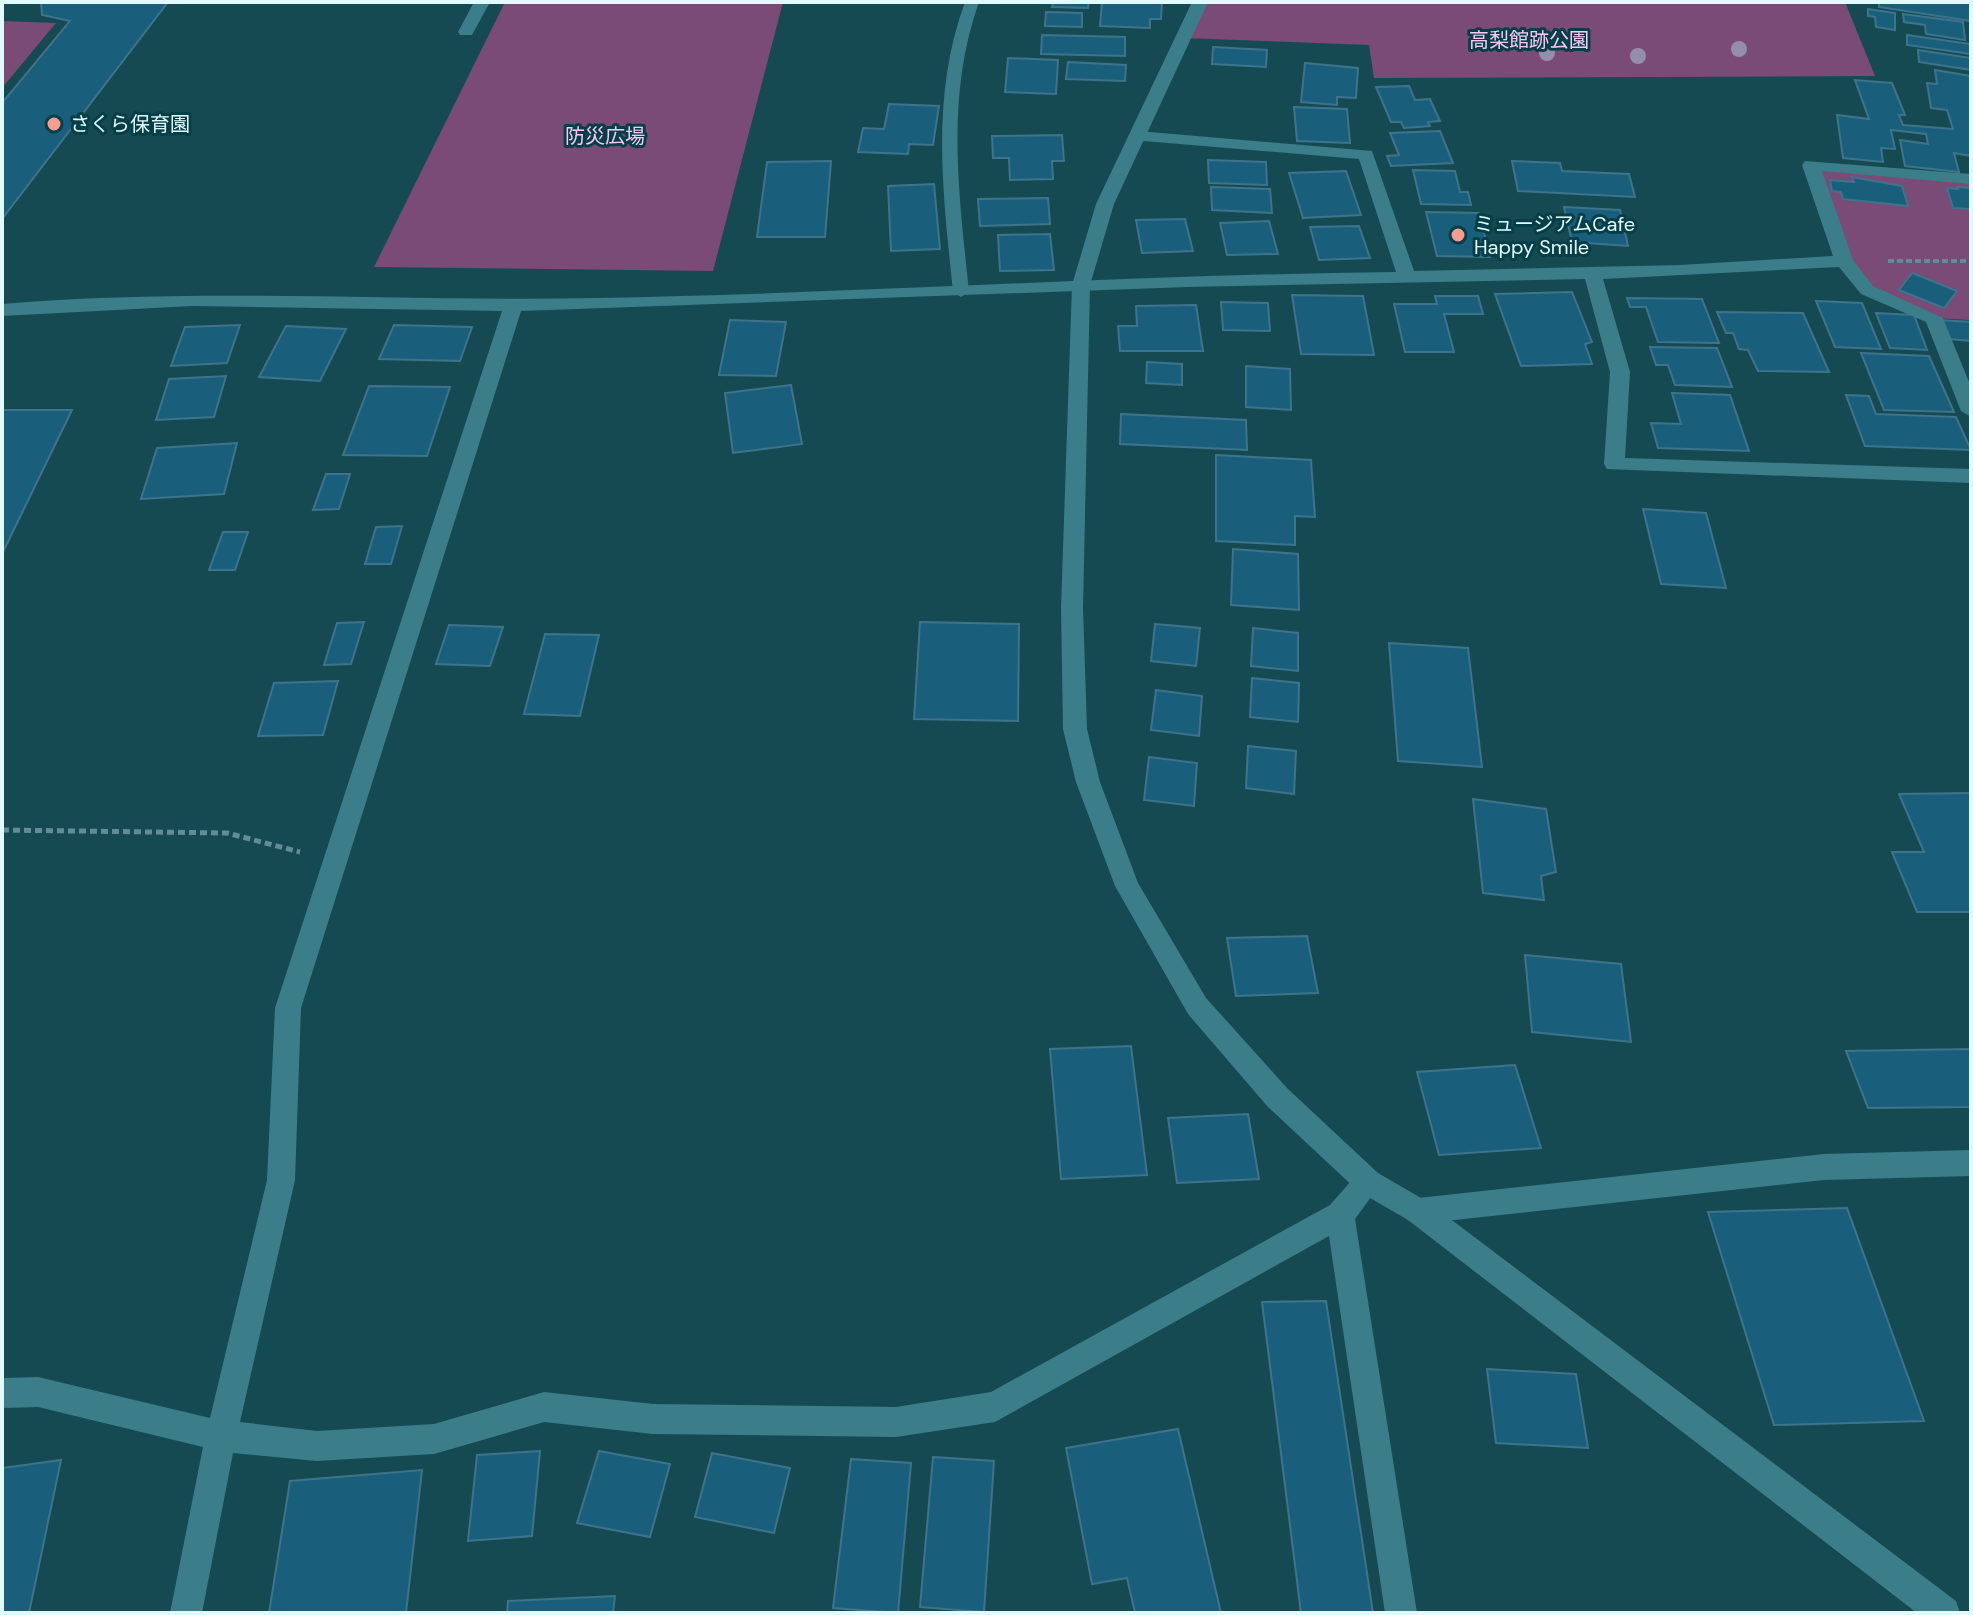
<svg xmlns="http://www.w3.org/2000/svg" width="1973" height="1615" font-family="'DM Sans','Noto Sans JP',sans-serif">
  <rect width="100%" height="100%" fill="#164a52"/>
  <!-- green -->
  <g fill="#7a4b76">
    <path d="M505 2H783L713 271 374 267Z"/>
    <path d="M1200 2H1845L1875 76 1374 78 1369 45 1183 38Z"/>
    <path d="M2 21 56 23 2 88Z"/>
    <path d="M1811 165 1971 179V320L1934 318 1867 290 1844 261Z"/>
  </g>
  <!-- building -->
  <g fill="#195f7b" stroke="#3e738c" stroke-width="2">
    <path d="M41 2H168L2 219V103L70 21 42 15Z"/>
    <path d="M1053 2H1089L1088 8 1052 7Z"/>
    <path d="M1102 2H1162L1161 19H1150V28L1100 26Z"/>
    <path d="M1879 2H1971V21L1879 7Z"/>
    <path d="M1868 9 1895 13V30L1876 27 1875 17 1868 16Z"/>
    <path d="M1046 12 1082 13V27L1045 26Z"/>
    <path d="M1903 14 1963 22 1965 40 1926 34 1925 25 1904 22Z"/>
    <path d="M1042 35 1125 37V56L1041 54Z"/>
    <path d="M1907 35 1971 44V54L1907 45Z"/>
    <path d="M1213 47 1267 50 1266 67 1212 64Z"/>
    <path d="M1918 50 1971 58V70L1919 62Z"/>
    <path d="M1008 58 1058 60 1056 94 1005 92Z"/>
    <path d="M1068 62 1126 65 1125 81 1066 79Z"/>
    <path d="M1305 63 1358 68 1356 98 1337 97V105L1301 102Z"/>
    <path d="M1935 70 1971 76V156L1954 153 1959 172 1905 166 1900 140 1928 144 1926 134 1891 130 1895 149 1881 148 1883 162 1843 158 1837 115 1869 119 1855 80 1892 83 1905 115H1899L1903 125 1953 129 1947 110 1931 108 1927 83 1937 84Z"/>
    <path d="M1409 86 1415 100 1430 99 1440 121 1428 122 1430 126 1404 128 1401 122H1391L1376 87Z"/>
    <path d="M889 104 939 106 933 145 909 144 908 154 858 152 863 128 884 129Z"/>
    <path d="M1294 107 1347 109 1350 143 1297 141Z"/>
    <path d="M1440 131 1453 163 1391 166 1387 156 1399 155 1390 133Z"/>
    <path d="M1062 135 1064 161H1052L1053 179 1010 180 1009 158H993L992 136Z"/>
    <path d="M1208 160 1266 162 1267 185 1209 183Z"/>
    <path d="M831 161 825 237H757L767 162Z"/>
    <path d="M1512 161 1560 163 1562 171 1629 174 1635 197 1518 191Z"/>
    <path d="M1413 170 1455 171 1460 192H1468L1471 205 1421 204Z"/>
    <path d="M1346 171 1361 215 1303 218 1289 173Z"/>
    <path d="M1852 177 1902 186 1908 206 1843 199 1841 192 1832 191 1830 180 1854 182Z"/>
    <path d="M934 184 940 249 891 251 888 186Z"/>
    <path d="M1211 187 1270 189 1272 213 1212 210Z"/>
    <path d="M1957 187 1971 188V209L1953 208 1947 188 1958 189Z"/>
    <path d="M1048 198 1050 224 980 226 978 199Z"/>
    <path d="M1564 207 1620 210 1628 246 1572 242Z"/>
    <path d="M1426 212 1479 213 1490 257 1437 256Z"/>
    <path d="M1185 219 1193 251 1142 253 1136 220Z"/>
    <path d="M1269 221 1278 254 1227 255 1220 223Z"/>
    <path d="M1359 226 1370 258 1319 260 1310 227Z"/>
    <path d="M1050 234 1054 270 1000 271 998 235Z"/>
    <path d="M1912 273 1957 291 1944 308 1899 290Z"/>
    <path d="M1572 292 1592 342 1585 344 1592 364 1521 366 1495 294Z"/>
    <path d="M1292 295 1363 296 1374 355 1301 354Z"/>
    <path d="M1435 296H1478L1483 314H1444L1454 352H1405L1394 304H1437Z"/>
    <path d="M1627 298 1702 299 1719 343 1658 342 1646 307H1630Z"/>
    <path d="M1816 301 1862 303 1881 349 1835 347Z"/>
    <path d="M1221 302 1268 303 1270 331 1223 330Z"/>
    <path d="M1196 305 1203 351H1120L1118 326H1137L1136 306Z"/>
    <path d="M1717 312 1803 313 1829 372 1758 371 1748 350 1739 349 1733 333H1726Z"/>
    <path d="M1876 313 1914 315 1927 350 1890 348Z"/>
    <path d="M730 320 786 322 776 376 719 375Z"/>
    <path d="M1940 320 1971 322V341L1948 339Z"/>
    <path d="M240 325 227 363 171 366 185 327Z"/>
    <path d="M394 325 472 327 460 361 379 359Z"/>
    <path d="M286 326 346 329 320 381 259 377Z"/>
    <path d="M1650 347 1717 348 1732 387 1675 385 1668 365H1656Z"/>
    <path d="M1861 353 1929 356 1954 412 1884 410Z"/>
    <path d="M1147 362 1182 364V385L1146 383Z"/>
    <path d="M1246 366 1290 369 1291 410 1246 407Z"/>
    <path d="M226 376 214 417 156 420 169 379Z"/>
    <path d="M791 385 802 444 733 453 725 393Z"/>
    <path d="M369 386 450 387 427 456 343 455Z"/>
    <path d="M1672 393 1730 395 1749 451 1658 448 1651 423 1681 424Z"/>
    <path d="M1846 395 1869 396 1876 414 1956 417 1971 450 1865 446Z"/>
    <path d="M2 410H72L2 554Z"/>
    <path d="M1121 414 1246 420 1247 450 1120 444Z"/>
    <path d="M237 443 224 494 141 499 157 448Z"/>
    <path d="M1216 455 1311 460 1315 517 1295 516V545L1216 541Z"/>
    <path d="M326 474H350L339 509 313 510Z"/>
    <path d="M1643 509 1706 513 1726 588 1661 584Z"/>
    <path d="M402 526 391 564H365L376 527Z"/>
    <path d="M223 532H248L235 570H209Z"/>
    <path d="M1233 549 1298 554 1299 610 1231 605Z"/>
    <path d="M364 622 351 664 324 665 337 623Z"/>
    <path d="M920 622 1019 624 1018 721 914 719Z"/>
    <path d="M1155 624 1200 628 1196 666 1151 661Z"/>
    <path d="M449 625 503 627 490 666 436 664Z"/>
    <path d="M1253 628 1298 633V671L1251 666Z"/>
    <path d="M545 634 599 635 580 716 524 714Z"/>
    <path d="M1389 643 1468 648 1482 767 1398 761Z"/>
    <path d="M1252 678 1299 683 1298 722 1250 717Z"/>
    <path d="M338 681 323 735 258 736 274 683Z"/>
    <path d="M1156 690 1202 696 1199 736 1151 730Z"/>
    <path d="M1248 746 1296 751 1294 794 1246 788Z"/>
    <path d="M1149 757 1197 763 1194 806 1144 800Z"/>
    <path d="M1971 793V912H1917L1892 852H1924L1899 794Z"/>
    <path d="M1473 799 1546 809 1556 872 1541 876 1544 900 1483 893Z"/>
    <path d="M1307 936 1318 993 1236 996 1227 938Z"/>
    <path d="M1525 955 1621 964 1631 1042 1532 1032Z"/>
    <path d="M1131 1046 1147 1175 1061 1179 1050 1049Z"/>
    <path d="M1971 1049V1107L1868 1108 1846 1051Z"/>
    <path d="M1515 1065 1541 1148 1439 1155 1417 1072Z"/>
    <path d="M1248 1114 1259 1179 1177 1183 1168 1118Z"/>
    <path d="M1847 1208 1924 1421 1774 1425 1708 1212Z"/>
    <path d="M1326 1301 1373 1613H1301L1262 1302Z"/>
    <path d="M1487 1369 1576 1374 1588 1448 1496 1443Z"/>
    <path d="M1178 1429 1221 1613H1135L1127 1578 1092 1584 1066 1448Z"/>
    <path d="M540 1451 532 1536 468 1541 477 1455Z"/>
    <path d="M599 1451 670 1464 650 1537 577 1523Z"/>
    <path d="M712 1453 790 1468 774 1533 695 1517Z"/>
    <path d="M933 1457 994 1461 984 1612 920 1607Z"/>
    <path d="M851 1459 911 1463 898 1613 833 1608Z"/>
    <path d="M61 1460 29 1613H2V1468Z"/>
    <path d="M422 1470 406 1613H269L290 1481Z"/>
    <path d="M615 1596 613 1613H507L508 1601Z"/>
  </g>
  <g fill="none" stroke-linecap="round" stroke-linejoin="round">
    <!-- path-far1 -->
    <path stroke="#638d94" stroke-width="4" stroke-dasharray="6 3" stroke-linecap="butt" d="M1888 261H1971"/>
    <!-- path -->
    <path stroke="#638d94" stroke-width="5" stroke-dasharray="7 4" stroke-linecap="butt" d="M2 830 227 833 300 852"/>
    <!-- service -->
    <path fill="#3b7e89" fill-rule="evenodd" d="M965 2H979C945 98 959 193 969 292L961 297 953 292C943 193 930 97 965 2Z"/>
    <!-- minor -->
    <g fill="#3b7e89" fill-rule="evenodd">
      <path d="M1138 131 1372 151 1414 271 1680 265 1833 256 1802 165 1805 161 1971 174V184L1822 171 1853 260 1873 286 1943 318 1971 387V417L1961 411 1926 322 1861 294 1839 267 1603 279 1630 372 1625 458 1971 469V483L1607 469 1604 464 1610 372 1585 279 1187 287 521 311 301 1008 295 1180 240 1422 317 1431 434 1424 544 1392 653 1404 896 1407 991 1392 1330 1205 1358 1173 1368 1169 1378 1173 1382 1182 1355 1219 1417 1613H1385L1329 1236 995 1422 896 1437 653 1434 544 1422 434 1454 317 1461 233 1453 202 1613H170L203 1447 38 1407 2 1408V1378L38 1377 210 1418 267 1180 275 1008 502 311 192 306 2 316V304C200 287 399 302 597 298 864 293 1129 275 1396 272L1359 159 1132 140 1130 136Z"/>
      <path d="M1971 1150V1176L1824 1180 1418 1224 1408 1220 1404 1211 1408 1202 1418 1198 1824 1154Z"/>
    </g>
    <!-- tertiary -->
    <g fill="#3b7e89" fill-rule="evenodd">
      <path d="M474 2H490L472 35H460L458 32Z"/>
      <path d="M1192 2H1208L1114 204 1090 285 1083 608 1087 729 1100 782 1138 883 1206 998 1288 1089 1378 1173 1428 1202 1956 1601 1960 1613H1917L1408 1220 1358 1191 1268 1107 1188 1014 1115 886 1076 782 1063 729 1061 608 1072 285 1096 204Z"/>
    </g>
  </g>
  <!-- trees -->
  <g fill="#938fab">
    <circle cx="1739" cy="49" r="8"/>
    <circle cx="1547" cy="53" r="8"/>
    <circle cx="1638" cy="56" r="8"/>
  </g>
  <!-- markers -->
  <g fill="#f59d8e" stroke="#063f47" stroke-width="3">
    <circle cx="54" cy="124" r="8"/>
    <circle cx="1458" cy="235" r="8"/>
  </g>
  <g text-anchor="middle" stroke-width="6" stroke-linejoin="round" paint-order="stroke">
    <!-- far-park labels -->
    <g font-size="20" fill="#f9c8f3" stroke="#063f47">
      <text x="1529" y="47">高梨館跡公園</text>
      <text x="605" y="143">防災広場</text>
    </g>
    <!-- far-poi labels -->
    <g font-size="20" fill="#e0fafe" stroke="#063f47" text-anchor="start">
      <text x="70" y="131">さくら保育園</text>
      <text x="1474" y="231">ミュージアムCafe<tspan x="1474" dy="23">Happy Smile</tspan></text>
    </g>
  </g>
  <!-- border -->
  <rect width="1973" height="1615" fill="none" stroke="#e0fafe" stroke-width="8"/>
</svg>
